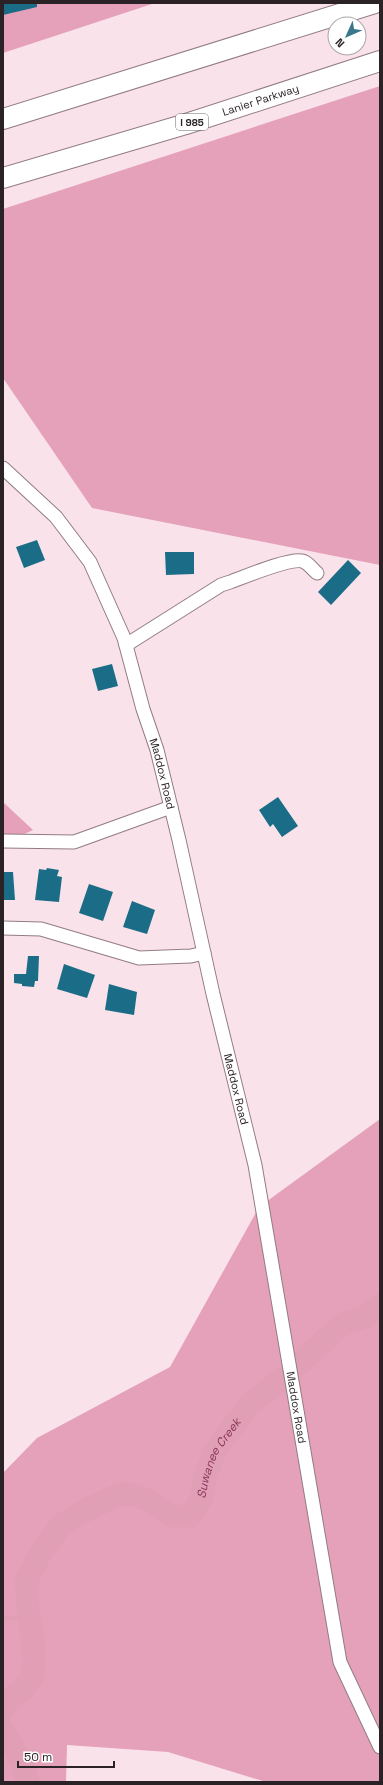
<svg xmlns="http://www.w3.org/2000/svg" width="383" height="1785" font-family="'Space Grotesk',sans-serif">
  <rect width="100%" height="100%" fill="#fae2ea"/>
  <!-- forest -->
  <g fill="#e4a1b9">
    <path d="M3 3H155L3 53Z"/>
    <path d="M380 86V565L92 508 3 378V209Z"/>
    <path d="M3 802 33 830 3 844Z"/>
    <path d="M380 1119V1782H266L168 1752 67 1745 66 1782H3V1473L37 1438 170 1367 259 1207Z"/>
  </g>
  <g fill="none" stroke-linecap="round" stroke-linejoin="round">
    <!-- stream -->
    <path stroke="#e19fb6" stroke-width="4" d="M3 1618 29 1617"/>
    <!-- river -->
    <g stroke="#e19fb6" stroke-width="23">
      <path d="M299 1364 341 1325 365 1317 380 1305"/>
      <path id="s1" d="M3 1710 10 1700 23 1689 31 1679 34 1670 33 1640 29 1617 26 1582 39 1556 61 1525 90 1508 111 1498 127 1493 146 1499 172 1516H190L201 1499 205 1478 214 1452 249 1405 281 1379"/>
      <path d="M3 1730 21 1761 28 1782"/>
    </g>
  </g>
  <!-- building -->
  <g fill="#1b6d87">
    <path d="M3 3H37V7L3 15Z"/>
    <path d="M37 540 45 560 24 568 16 547Z"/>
    <path d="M165 552H194V574L166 575Z"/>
    <path d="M348 560 361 573 331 605 318 592Z"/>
    <path d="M112 664 118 686 98 691 92 669Z"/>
    <path d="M278 797 298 826 282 837 273 824 270 827 259 810Z"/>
    <path d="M47 868 59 870 57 876 62 877 59 902 35 900 39 869 46 870Z"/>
    <path d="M3 872H13L15 900H3Z"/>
    <path d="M89 884 113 892 103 921 79 913Z"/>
    <path d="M132 901 155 910 147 934 123 927Z"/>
    <path d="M28 956H39L38 981H35L34 987 22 986V984L14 983V974H26Z"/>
    <path d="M64 964 95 975 87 998 57 989Z"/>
    <path d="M109 984 137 992 134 1015 105 1010Z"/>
  </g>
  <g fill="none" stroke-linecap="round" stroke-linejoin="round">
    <defs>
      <g id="minor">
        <path id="s2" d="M3 468 56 517 90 562 124 638 143 709 157 750 179 840 213 994 255 1165 340 1662 380 1747"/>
        <path d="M126 645 221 585 230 582C244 577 289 558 302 561 308 562 312 569 317 573"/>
        <path d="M3 841 74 842 171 807"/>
        <path d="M3 928 41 929 139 958 191 956 204 953"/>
      </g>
      <g id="highway">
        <path d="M3 119 375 3"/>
        <path id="s3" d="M3 178 186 124 380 61"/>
      </g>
    </defs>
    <!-- minor casing -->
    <use href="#minor" stroke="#927c83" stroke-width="15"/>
    <!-- highway casing -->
    <use href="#highway" stroke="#927c83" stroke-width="22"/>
    <!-- minor -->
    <use href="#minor" stroke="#fff" stroke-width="13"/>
    <!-- highway -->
    <use href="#highway" stroke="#fff" stroke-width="20"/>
  </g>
  <g text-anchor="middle" stroke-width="4" stroke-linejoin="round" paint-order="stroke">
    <!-- shield labels -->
    <rect fill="#fff" stroke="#6a6466" stroke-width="1" x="176" y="114" width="32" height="16" rx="3"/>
    <g font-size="10" font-weight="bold" fill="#2a2225">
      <text x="192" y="126">I 985</text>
    </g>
    <!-- street labels -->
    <g font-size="11" fill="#2a2225" stroke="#fff">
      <text dy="4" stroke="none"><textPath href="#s3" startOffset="269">Lanier Parkway</textPath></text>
      <text dy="4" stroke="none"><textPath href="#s2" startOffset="353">Maddox Road</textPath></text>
      <text dy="4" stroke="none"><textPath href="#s2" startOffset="677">Maddox Road</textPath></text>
      <text dy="4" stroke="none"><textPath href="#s2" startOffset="1001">Maddox Road</textPath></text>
    </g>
    <!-- water labels -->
    <g font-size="12" font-style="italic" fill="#873759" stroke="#fff">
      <text dy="4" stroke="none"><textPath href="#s1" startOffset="415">Suwanee Creek</textPath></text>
    </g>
  </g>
  <!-- border -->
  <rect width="383" height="1785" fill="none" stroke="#2a2225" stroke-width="8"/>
  <!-- north arrow -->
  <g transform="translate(347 36) rotate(225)"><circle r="19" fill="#ffffff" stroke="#aaa7a8"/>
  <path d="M0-3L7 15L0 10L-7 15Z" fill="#3a788d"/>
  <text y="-6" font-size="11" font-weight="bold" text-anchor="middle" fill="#2a2225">N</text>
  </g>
  <!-- scale -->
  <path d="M18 1761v6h96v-6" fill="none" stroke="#2a2225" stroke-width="2"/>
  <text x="24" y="1761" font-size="12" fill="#2a2225" stroke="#ffffff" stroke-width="3" paint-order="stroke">50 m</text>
</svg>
